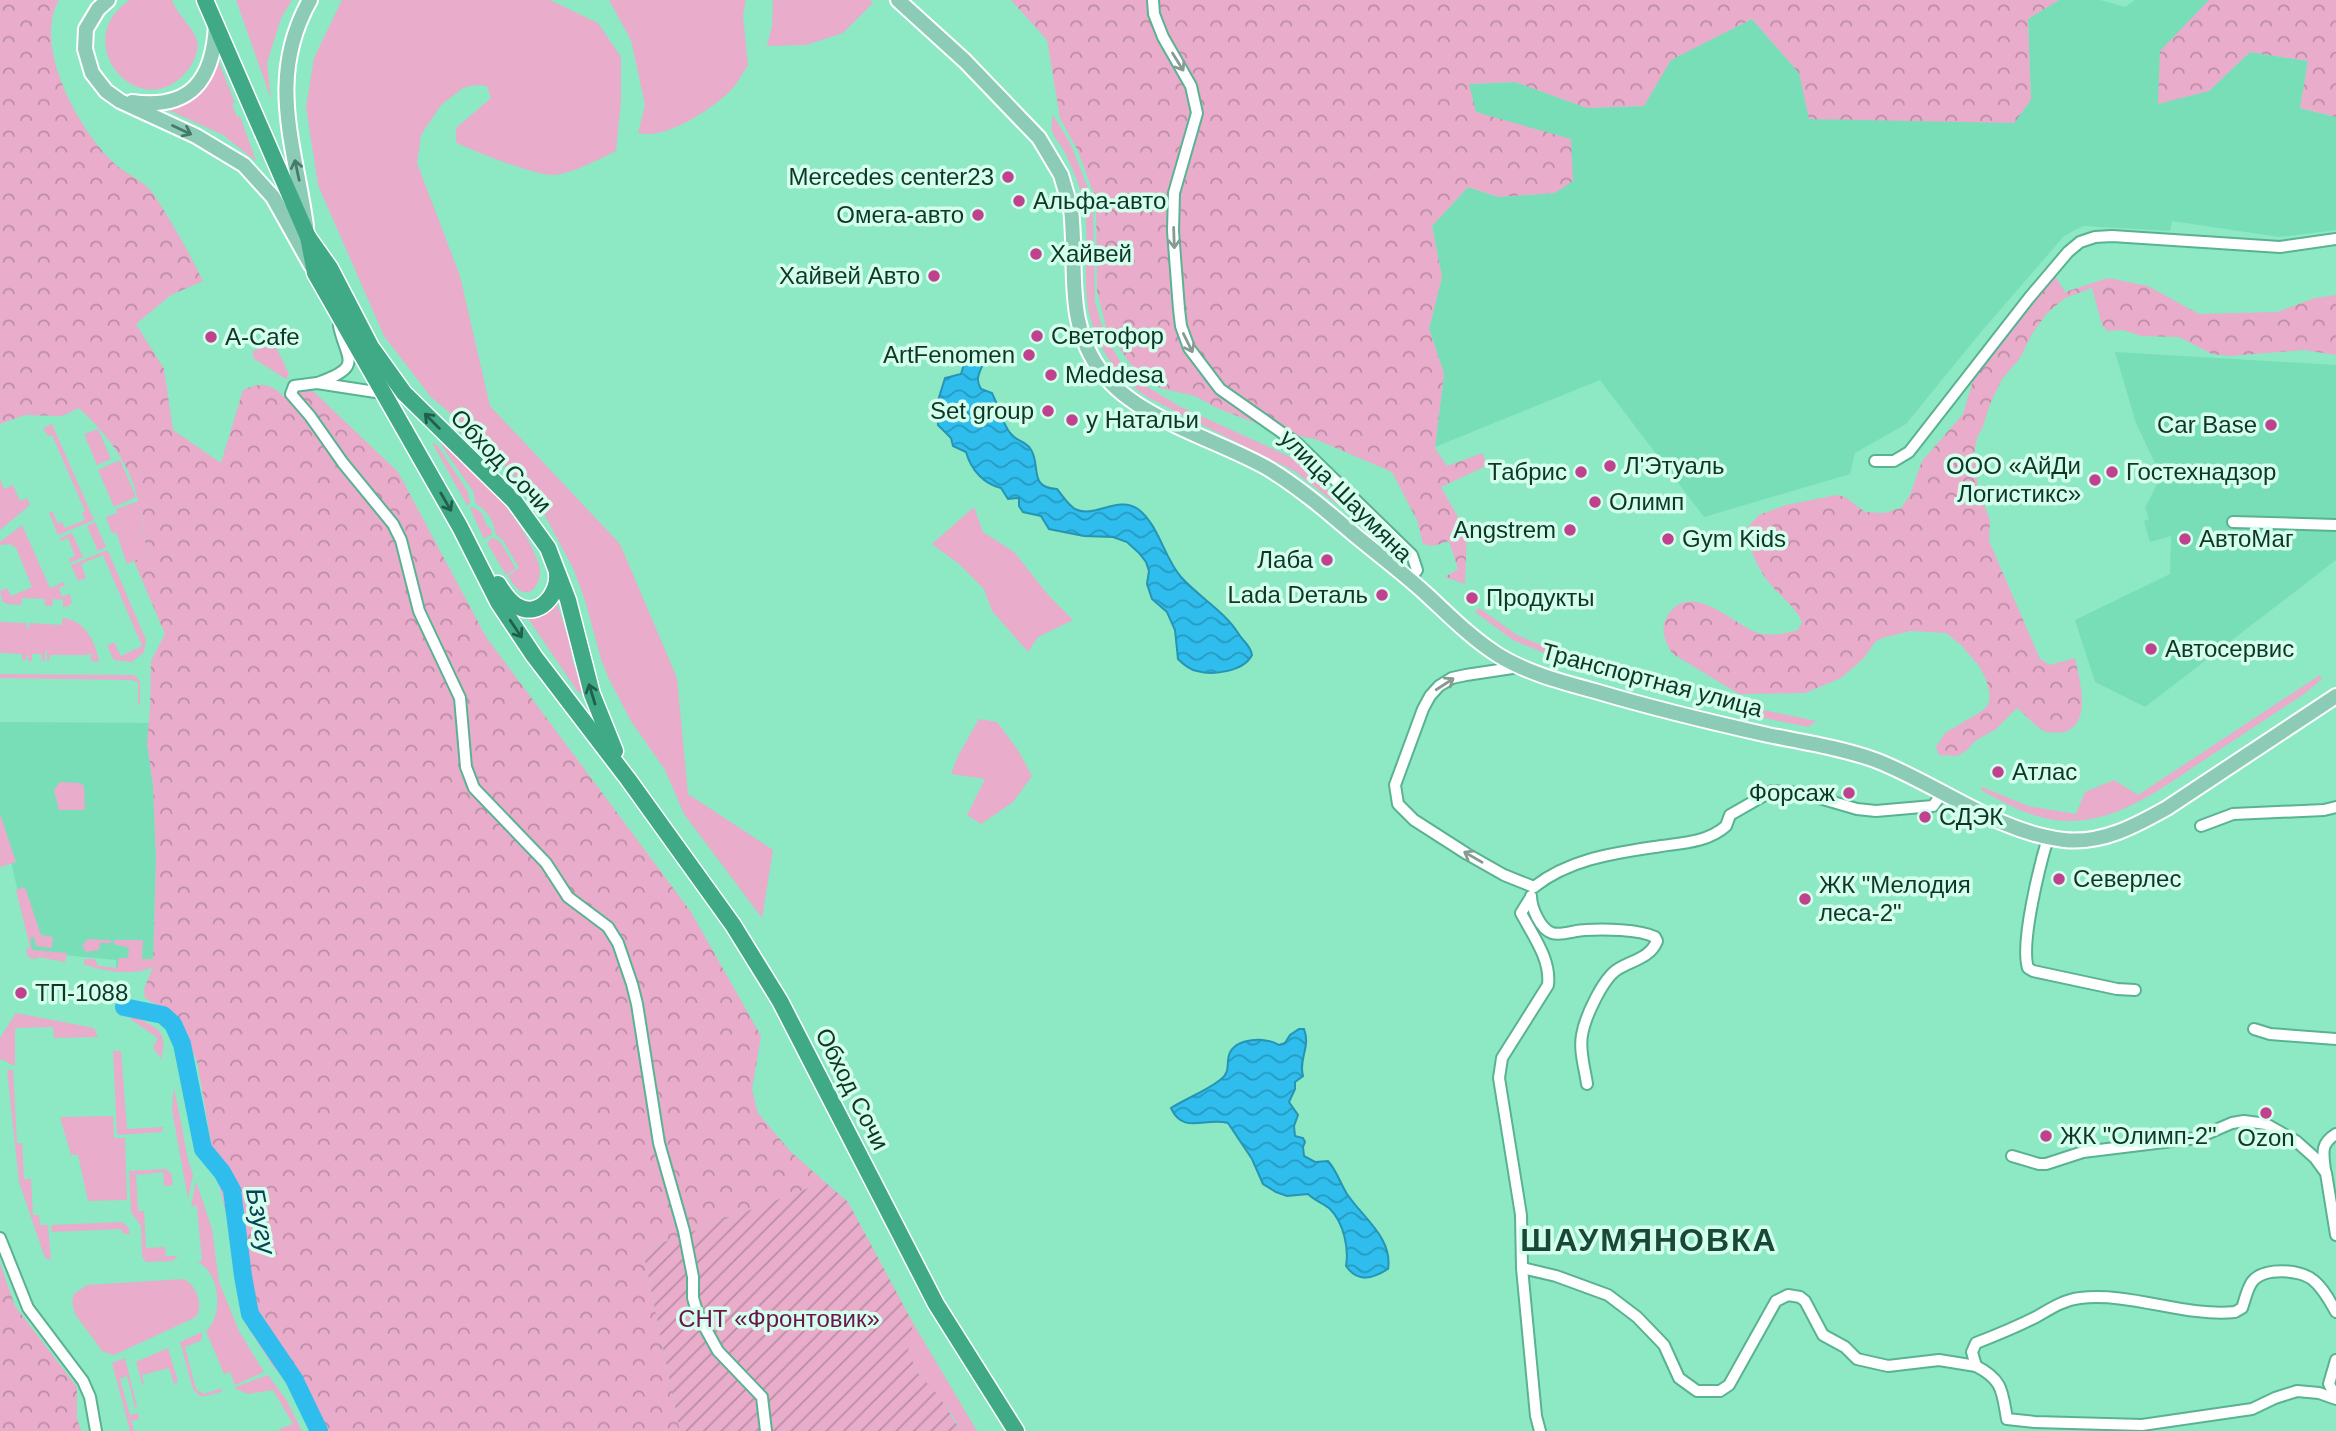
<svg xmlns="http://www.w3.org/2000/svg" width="2336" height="1431" font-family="Helvetica,sans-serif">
  <defs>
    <pattern id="forest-crowns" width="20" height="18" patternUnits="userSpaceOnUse" patternTransform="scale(1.75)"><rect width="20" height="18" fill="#e9accb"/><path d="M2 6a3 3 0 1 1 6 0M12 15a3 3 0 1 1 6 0" fill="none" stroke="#bb8da5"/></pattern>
    <pattern id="garden-furrows" width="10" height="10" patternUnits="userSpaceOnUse" patternTransform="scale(1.75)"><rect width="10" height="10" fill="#e9accb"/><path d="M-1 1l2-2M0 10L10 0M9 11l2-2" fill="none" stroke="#bb8da5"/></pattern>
    <pattern id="water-waves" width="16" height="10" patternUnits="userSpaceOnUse" patternTransform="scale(1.75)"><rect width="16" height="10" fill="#2fbdee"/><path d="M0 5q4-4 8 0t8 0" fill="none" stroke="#269ac1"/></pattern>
  </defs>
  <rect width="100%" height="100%" fill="#8de8c4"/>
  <!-- built -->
  <g fill="#78deb7">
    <path d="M2059 0H2100L2125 7 2135 0H2209V91L2250 52 2308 61 2300 108 2336 117V230L2279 237 2172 221 2170 231 2083 226 2064 236 1981 332 1906 424 1855 453 1850 474 1704 517 1600 380 1435 447 1444 373 1429 329 1442 277 1432 226 1468 187 1498 197 1554 193 1573 180 1519 125 1476 112 1468 84 1515 82 1587 108 1644 106 1670 60 1752 19 1799 73 2031 100 2028 19Z"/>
    <path d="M2115 352 2336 365V560L2145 707 2095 682 2075 620 2170 574 2171 536 2150 542 2144 521 2149 519 2145 508 2161 476 2136 423Z"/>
    <path d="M0 722 153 723 147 743 153 786 156 858 153 967 116 969V960L32 952 12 866 0 828Z"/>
  </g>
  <!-- green -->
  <g fill="#e9accb">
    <path d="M130 0H172C177 15 193 26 197 41 199 51 194 63 187 71 141 128 66 41 130 0Z"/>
    <path d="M236 0H292L281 18 267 63 271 99Z"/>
    <path d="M342 0H550L598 23 621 57V101L616 151C597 160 576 172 555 175 540 177 471 151 456 142V128L491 98 487 86 476 85 463 88 441 105 421 135 417 163 460 276 490 406 620 544 677 678 688 794 773 850 762 918 684 814 665 770 631 721 609 679 601 659 585 600 573 568 541 508 520 482 476 435 431 397 384 336 318 185 306 107 314 58Z"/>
    <path d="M609 0H746L743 16 748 65C743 72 739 81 733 88 713 109 666 140 638 133L645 105 631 40Z"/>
    <path d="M773 0H870L873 3 843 33 806 45 767 46 772 26Z"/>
    <path d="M218 60 235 103 232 104 237 117 240 116 256 161 223 135 166 109Z"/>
    <path d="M1053 115 1070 143 1090 193 1093 211 1095 301 1104 334 1124 368 1141 383 1179 406 1297 460 1320 484 1405 554 1404 556 1294 471 1149 398C1110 373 1087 332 1086 286 1085 257 1089 228 1083 199 1079 183 1071 165 1063 149 1060 144 1054 137 1052 131 1051 126 1052 119 1053 115Z"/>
    <path d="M268 344 276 347 289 374 286 379 253 358V351Z"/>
    <path d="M52 424 94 520 58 535 49 513 52 511 58 524 62 522 65 528 85 520 82 513 85 511 52 435 48 436 43 428Z"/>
    <path d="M98 429 111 459 97 465 84 434Z"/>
    <path d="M444 442C479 474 524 519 539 565 543 578 533 601 518 589 514 586 511 580 508 576L519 568 503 540 496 535C494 523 488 510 476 504L473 491 441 445Z"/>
    <path d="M432 443 437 445 468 492 470 504 467 505Z"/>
    <path d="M120 460 136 497 114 507 98 470Z"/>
    <path d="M0 479 4 489 13 485 20 501 27 498 30 505 0 530Z"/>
    <path d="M139 501 147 555 127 564 116 532 112 533 106 517 117 513 116 509Z"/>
    <path d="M472 507 481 512 487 526 491 528 492 534 484 539 470 508Z"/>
    <path d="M974 507 983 532 1014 552 1049 596 1073 620 1038 637 1028 652 992 611 984 589 959 564 932 544Z"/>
    <path d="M95 522 106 547 98 551 87 526Z"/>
    <path d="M22 525 50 588 64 582 65 585 59 588 62 597 69 594 72 602 69 606 63 607V600L53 599 52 606H45V599L22 598 21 605 7 604 2 601 0 591 7 588 11 596 32 587 16 548 10 544 0 545V542Z"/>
    <path d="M72 533 83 557 70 563 69 559 75 556 68 538 61 541 60 538Z"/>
    <path d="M493 537 501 543 516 569 506 575 487 543Z"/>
    <path d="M105 551H108L146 640 144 652 132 662 114 660 107 646 114 642 121 656 142 646 103 555 81 564 86 578 78 581 71 565Z"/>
    <path d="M556 601 571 645 572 660 583 687 581 693 578 692 529 620Z"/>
    <path d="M1479 608 1517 635 1577 660 1575 666 1513 640 1475 612Z"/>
    <path d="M62 618C84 619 96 642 99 662L91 661V652L88 655H50L49 661H47V651L45 652V661H42L41 654H32V661H28V651L26 660H22V654L0 653V622L27 623V628H29L30 623 62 625Z"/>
    <path d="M1600 658 1675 687 1674 694 1668 696 1579 668 1581 662 1597 667Z"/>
    <path d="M0 674 134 675 140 681V705H138V682L131 680 0 678Z"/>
    <path d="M2320 675 2322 679 2304 694C2272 715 2241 736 2210 756 2164 786 2114 828 2055 820 2028 816 2004 803 1981 790L1982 787 2028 806 2076 814 2085 792 2114 780 2138 795Z"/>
    <path d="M1716 700 1816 721 1808 727 1715 708Z"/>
    <path d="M979 719 997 722 1018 750 1032 776 1013 802 981 824 967 815 985 779 951 774 958 756Z"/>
    <path d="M60 782 80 783 84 786 85 810H59L54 790Z"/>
    <path d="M0 814 16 862 0 867Z"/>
    <path d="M25 887 41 935 53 937 52 948 36 946 34 937 30 938 32 950 67 953 65 962 38 957 37 959 29 958 26 950 30 947 16 890Z"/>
    <path d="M88 939 111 940V943H100L99 950 86 952 82 945Z"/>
    <path d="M114 940H143L142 959H153V967C135 976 102 972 84 964V959H95L98 966 117 968 119 958H128L129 948 114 944Z"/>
    <path d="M16 1013 94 1028 98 1037 54 1038 53 1027 15 1028V1066L0 1059V1038Z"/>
    <path d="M132 1016C156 1027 169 1030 161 1059L153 1047 158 1038 130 1019Z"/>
    <path d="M113 1051H121L127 1129 164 1127 161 1132 117 1135Z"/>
    <path d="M7 1070H13L17 1143H22L24 1179H31L33 1215H39L40 1225H48L51 1260 45 1258 19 1182Z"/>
    <path d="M174 1087 188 1160 193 1175 188 1199 172 1110Z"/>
    <path d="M113 1116 114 1138H125L127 1200 88 1201 78 1155H71L60 1117Z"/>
    <path d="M165 1169 171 1173 173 1185 164 1186 163 1172 136 1175 138 1211H144L146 1248 165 1247 166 1256H178L172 1261 146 1262 142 1256 141 1226 131 1212 129 1171Z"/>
    <path d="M196 1181 212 1229 219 1282 239 1331 264 1372 235 1385 230 1372 224 1374 206 1331C224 1316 220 1271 197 1262L202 1261 197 1208 196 1205 191 1207Z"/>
    <path d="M122 1222 128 1227 130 1234H124L121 1229 52 1232 51 1225Z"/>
    <path d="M184 1279C196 1286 202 1301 198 1314L194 1318 114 1355 103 1352 75 1314 72 1302 74 1294 87 1285Z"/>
    <path d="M913 1323 977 1431H961C950 1403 913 1377 908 1351 907 1343 911 1331 913 1323Z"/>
    <path d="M202 1332V1340L185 1347 196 1389 204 1394 222 1388 221 1392 201 1397 193 1389 180 1342Z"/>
    <path d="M168 1348 178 1382 174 1384 169 1368 142 1375 144 1384H142L136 1362Z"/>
    <path d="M125 1358 137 1407 135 1408 127 1376 120 1379 130 1415 138 1413 139 1419 131 1421 134 1431H130L112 1363Z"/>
    <path d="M268 1375 287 1401 302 1431H280L279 1429 293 1424 273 1390 248 1394 236 1389 235 1387Z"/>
  </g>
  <!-- forest -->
  <g fill="url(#forest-crowns)">
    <path d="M0 0H59C32 46 79 131 114 163 125 174 143 180 152 192 171 220 188 251 203 281L171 295 136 324 164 369 173 430 221 463 243 390C259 382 271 383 284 397L300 388 314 392 398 472 486 637 691 912 761 1036 752 1089 758 1113 790 1151 825 1182 643 1250 680 1431H312L301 1405 287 1382 272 1365 246 1324 238 1299V1282L229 1225 217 1177 197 1061 175 1016 145 998 144 989 153 967 156 858 153 786 147 743 150 708 151 661 165 634 134 561 147 555C144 537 143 518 138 500 130 463 106 433 79 408L62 416 25 415 0 424Z"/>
    <path d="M1011 0H2059L2028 19 2031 100 2014 123 1809 119 1799 73 1752 19 1671 60 1644 106 1587 108 1515 82 1469 84 1476 112 1571 139 1573 181 1555 193 1498 197 1468 187 1432 226 1442 277 1429 329 1444 373 1435 448 1447 466 1483 453 1486 466 1441 487 1467 533 1465 584 1445 577 1458 569 1449 541 1434 546 1423 544 1417 520 1392 472 1315 439 1288 434 1258 424 1217 408 1195 396 1160 388 1130 364 1106 327 1097 291 1096 200 1078 151 1060 118 1047 40Z"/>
    <path d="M2209 0H2336V117L2300 108 2308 61 2250 52 2209 91 2158 104 2160 51Z"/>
    <path d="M2054 274 2065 292 2108 278 2148 286 2199 314 2277 312 2315 298 2336 295V355L2304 350 2230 356 2212 354 2179 337 2141 336 2123 330 2108 331 2102 325 2092 288 2065 298 2047 313 2032 334 2020 358 2002 379 1990 404 1982 429 1977 437 1974 454 1978 489 1990 520 1989 541 2040 659 2050 665 2075 658C2079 678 2093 724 2064 732 2058 733 2047 733 2042 730 2033 724 2026 715 2017 708L1996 729 1975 741 1967 750 1957 756 1939 755 1936 747 1945 733 1982 711 1988 705 1990 696 1986 679 1979 666 1961 645 1946 633 1910 631 1882 638 1875 642 1864 658 1841 678 1805 693 1739 694 1673 654C1666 644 1660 630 1666 619 1687 577 1732 623 1755 632 1769 637 1785 634 1798 630L1802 622C1795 605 1778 595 1767 580 1755 564 1750 548 1746 529L1759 515 1786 505 1837 495 1845 497 1865 512 1884 513 1901 508 1910 495 1922 461 1963 414 1974 377Z"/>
    <path d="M0 1263 15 1306 77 1387V1418L81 1431H0Z"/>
  </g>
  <!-- garden -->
  <path fill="url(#garden-furrows)" d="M825 1182 848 1202 913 1323 908 1350 917 1372 939 1396 961 1431H680L643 1250Z"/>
  <!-- water -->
  <g fill="url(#water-waves)" stroke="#2595b3" stroke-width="2">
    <path d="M977 356 981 358 983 364C979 374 975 379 981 389L992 393 996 402 993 410C1007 419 1002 425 1012 435 1017 441 1025 441 1030 448 1042 464 1027 488 1057 489 1062 495 1068 505 1075 509 1094 519 1118 495 1138 509 1159 525 1164 558 1181 577 1199 597 1224 611 1238 633 1243 642 1250 644 1252 655 1244 671 1214 676 1197 671 1190 670 1183 664 1178 659L1175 630 1167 612 1152 599 1147 584 1149 571 1146 562 1139 553 1127 542 1113 537 1084 536 1049 529 1041 516 1023 512 1019 506V498L1008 499 1001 488C984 484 971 470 966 452L953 446 951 438 938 425 937 404 945 378 961 374 965 361Z"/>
    <path d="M1299 1029H1304C1311 1047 1298 1060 1303 1076L1295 1082V1089L1289 1102 1298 1115 1294 1126 1295 1136 1303 1138 1305 1142 1303 1147 1304 1156 1315 1162 1328 1161C1337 1171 1340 1183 1347 1194 1363 1218 1393 1238 1388 1269 1372 1279 1358 1283 1346 1266 1349 1249 1344 1223 1330 1209 1325 1204 1315 1201 1308 1194L1287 1196 1276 1192 1263 1184 1252 1159 1228 1123C1205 1117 1183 1135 1171 1108 1187 1098 1206 1091 1220 1080 1231 1072 1226 1065 1229 1055 1235 1037 1267 1037 1279 1045L1285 1043 1290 1035Z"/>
  </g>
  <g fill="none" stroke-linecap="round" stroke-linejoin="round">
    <!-- river -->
    <path stroke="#2fbdee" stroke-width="18" d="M124 1007 163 1015 173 1024 182 1044 203 1149 222 1172 232 1190 243 1276 250 1314 294 1379 319 1431"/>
    <defs>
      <g id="minor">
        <path d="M1153 0 1154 14 1163 37 1191 86 1197 113 1174 193 1173 231 1179 309 1181 326 1189 348 1220 389 1298 444 1412 555 1417 570 1410 580"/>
        <path d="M320 382C364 366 346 359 339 326"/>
        <path d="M382 393 317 383 294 386 291 394 310 416 343 463 393 524 401 540 419 611 460 698 466 767 474 788 546 863 568 897 608 927 618 943 632 984 637 1004 659 1143 684 1231 693 1277V1298L698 1315 718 1351 762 1397 766 1431"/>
        <path d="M1875 461H1894L1909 452 2029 298 2068 252 2080 242 2095 237 2112 236 2280 247 2336 239"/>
        <path d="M2233 522 2336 525"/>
        <path d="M1519 667 1466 675 1452 678 1439 686 1430 696 1423 709 1395 785 1398 804 1414 820 1467 854 1504 875 1534 887"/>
        <path d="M2201 826 2233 814 2324 810 2336 807"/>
        <path d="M2048 838C2040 864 2020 943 2028 968L2033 971 2117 989 2135 990"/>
        <path d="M1534 887C1571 858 1616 853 1661 846 1683 843 1708 842 1726 826L1730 815 1772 791 1802 793 1857 809 1876 811 1933 806 1943 792"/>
        <path d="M1531 896C1531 907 1540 929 1552 933 1562 936 1575 930 1585 930 1603 929 1639 929 1655 937L1657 941C1650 958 1633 960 1618 969 1603 978 1585 1017 1582 1035 1579 1051 1585 1069 1587 1084"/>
        <path d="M1531 897 1521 913C1533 936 1551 959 1548 985L1502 1058 1499 1078 1521 1215 1522 1268 1536 1416 1540 1431"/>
        <path d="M2254 1029 2270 1034 2336 1039"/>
        <path d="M2012 1156 2039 1164H2046L2083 1152 2197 1138 2232 1123 2244 1121 2266 1124 2296 1141 2315 1158 2326 1173 2336 1235"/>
        <path d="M2325 1170C2323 1153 2320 1144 2336 1134"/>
        <path d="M0 1238 28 1308 83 1381 90 1397 96 1431"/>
        <path d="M1522 1268 1556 1276 1608 1295 1637 1317 1664 1345 1679 1378 1697 1391H1720L1729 1385 1776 1301 1788 1295 1800 1297 1805 1301 1823 1335 1845 1347 1857 1359 1888 1366 1939 1360 1976 1366"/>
        <path d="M2336 1312C2330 1301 2323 1288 2313 1280 2300 1269 2263 1267 2252 1282 2247 1289 2245 1300 2242 1308L2235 1312C2183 1317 2132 1292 2080 1298 2063 1300 2050 1309 2036 1317 2016 1327 1997 1335 1976 1343L1972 1352 1976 1366C2003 1380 2002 1391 2007 1419L2035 1422 2142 1425 2252 1409 2275 1398 2297 1391 2319 1393 2336 1399"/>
        <path d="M2336 1360 2329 1384 2336 1397"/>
      </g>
      <g id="major">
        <path d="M108 0 98 9 86 29 85 49 92 73 106 91 120 101 196 136 244 165 273 197 311 265"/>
        <path d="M898 0 965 61 1039 138 1061 175 1071 209C1078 268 1063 323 1103 374 1139 420 1219 440 1269 469 1300 488 1328 512 1356 536 1379 555 1403 573 1425 593 1448 614 1471 638 1498 655 1527 673 1562 682 1595 691 1652 708 1710 722 1768 735 1803 742 1841 748 1875 760 1938 784 1996 832 2064 840 2102 844 2135 826 2167 808L2336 696"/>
        <path d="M132 102C191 110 213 80 216 25"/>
        <path d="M306 226C295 145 266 78 310 0"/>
      </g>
      <g id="highway">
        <path d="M205 0 308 237 315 273 460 527 498 602 534 656 628 779 733 925 780 1001 936 1304 1016 1431"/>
        <path d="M308 237 330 268 371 347 404 393 514 501 548 548 568 600 592 694 615 751"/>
        <path d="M498 584C503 592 508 601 517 606 539 619 559 594 557 574"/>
      </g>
    </defs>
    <!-- minor casing -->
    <use href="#minor" stroke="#59b392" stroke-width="14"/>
    <!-- major casing -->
    <use href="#major" stroke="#fff" stroke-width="18"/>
    <!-- highway casing -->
    <use href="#highway" stroke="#fff" stroke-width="19"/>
    <!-- minor -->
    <use href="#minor" stroke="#fff" stroke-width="10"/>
    <!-- major -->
    <use href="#major" stroke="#8cccb6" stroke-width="14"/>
    <!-- highway -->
    <use href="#highway" stroke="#40aa86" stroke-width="16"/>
  </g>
  <!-- one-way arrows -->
  <defs><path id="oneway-shaft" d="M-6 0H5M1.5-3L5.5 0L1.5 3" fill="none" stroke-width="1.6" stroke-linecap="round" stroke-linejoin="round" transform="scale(1.75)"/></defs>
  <g stroke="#879b94">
    <use href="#oneway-shaft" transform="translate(1178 62) rotate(58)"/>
    <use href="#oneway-shaft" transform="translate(1174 238) rotate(88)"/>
    <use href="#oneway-shaft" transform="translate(1188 343) rotate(64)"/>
    <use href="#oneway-shaft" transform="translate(1445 684) rotate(-33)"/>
    <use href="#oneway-shaft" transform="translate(1473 857) rotate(-150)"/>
  </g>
  <g stroke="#477a68">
    <use href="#oneway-shaft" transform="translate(182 130) rotate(25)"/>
    <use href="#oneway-shaft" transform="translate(297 170) rotate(-102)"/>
  </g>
  <g stroke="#205f4a">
    <use href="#oneway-shaft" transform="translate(432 421) rotate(-135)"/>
    <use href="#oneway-shaft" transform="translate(446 502) rotate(60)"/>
    <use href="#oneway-shaft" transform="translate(516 629) rotate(56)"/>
    <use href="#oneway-shaft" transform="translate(592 694) rotate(-107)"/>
  </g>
  <!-- markers -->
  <g fill="#c0418e" stroke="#d4ffec" stroke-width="2.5">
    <circle cx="1008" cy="177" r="7"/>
    <circle cx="1019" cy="201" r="7"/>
    <circle cx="978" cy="215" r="7"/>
    <circle cx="1036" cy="254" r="7"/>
    <circle cx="934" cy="276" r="7"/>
    <circle cx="1037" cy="336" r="7"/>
    <circle cx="211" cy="337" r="7"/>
    <circle cx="1029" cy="355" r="7"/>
    <circle cx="1051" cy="375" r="7"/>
    <circle cx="1048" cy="411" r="7"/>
    <circle cx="1072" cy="420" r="7"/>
    <circle cx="2271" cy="425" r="7"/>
    <circle cx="1610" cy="466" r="7"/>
    <circle cx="1581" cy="472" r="7"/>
    <circle cx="2112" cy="472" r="7"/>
    <circle cx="2095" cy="480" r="7"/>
    <circle cx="1595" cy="502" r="7"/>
    <circle cx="1570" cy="530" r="7"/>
    <circle cx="1668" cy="539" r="7"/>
    <circle cx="2185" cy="539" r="7"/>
    <circle cx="1327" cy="560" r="7"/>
    <circle cx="1382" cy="595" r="7"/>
    <circle cx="1472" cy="598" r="7"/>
    <circle cx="2151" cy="649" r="7"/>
    <circle cx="1998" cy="772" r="7"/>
    <circle cx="1849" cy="793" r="7"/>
    <circle cx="1925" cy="817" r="7"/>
    <circle cx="2059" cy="879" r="7"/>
    <circle cx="1805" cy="899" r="7"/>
    <circle cx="21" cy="993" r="7"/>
    <circle cx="2266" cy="1113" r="7"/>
    <circle cx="2046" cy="1136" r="7"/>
  </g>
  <g text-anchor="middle" stroke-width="7" stroke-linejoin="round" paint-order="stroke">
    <!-- poi labels -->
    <g font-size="24" fill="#0f3729" stroke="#d4ffec" text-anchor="start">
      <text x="994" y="185" text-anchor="end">Mercedes center23</text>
      <text x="1033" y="209">Альфа-авто</text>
      <text x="964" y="223" text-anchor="end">Омега-авто</text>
      <text x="1050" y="262">Хайвей</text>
      <text x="920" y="284" text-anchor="end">Хайвей Авто</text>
      <text x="1051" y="344">Светофор</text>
      <text x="225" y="345">A-Cafe</text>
      <text x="1015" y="363" text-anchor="end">ArtFenomen</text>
      <text x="1065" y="383">Meddesa</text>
      <text x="1034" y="419" text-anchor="end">Set group</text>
      <text x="1086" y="428">у Натальи</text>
      <text x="2257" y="433" text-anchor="end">Car Base</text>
      <text x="1624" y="474">Л'Этуаль</text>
      <text x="2081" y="474" text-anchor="end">ООО «АйДи<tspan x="2081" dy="28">Логистикс»</tspan></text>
      <text x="1567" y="480" text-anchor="end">Табрис</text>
      <text x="2126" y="480">Гостехнадзор</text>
      <text x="1609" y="510">Олимп</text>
      <text x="1556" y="538" text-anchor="end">Angstrem</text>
      <text x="1682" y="547">Gym Kids</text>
      <text x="2199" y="547">АвтоМаг</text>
      <text x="1313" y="568" text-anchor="end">Лаба</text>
      <text x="1368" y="603" text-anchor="end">Lada Dеталь</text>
      <text x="1486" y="606">Продукты</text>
      <text x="2165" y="657">Автосервис</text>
      <text x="2012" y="780">Атлас</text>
      <text x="1835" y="801" text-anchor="end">Форсаж</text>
      <text x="1939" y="825">СДЭК</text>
      <text x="2073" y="887">Северлес</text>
      <text x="1819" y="893">ЖК "Мелодия<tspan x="1819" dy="28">леса-2"</tspan></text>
      <text x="35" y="1001">ТП-1088</text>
      <text x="2060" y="1144">ЖК "Олимп-2"</text>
      <text x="2266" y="1146" text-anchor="middle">Ozon</text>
    </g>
    <!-- street labels -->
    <g font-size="24" fill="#0f3729" stroke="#d4ffec">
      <text transform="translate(501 461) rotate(46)" y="8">Обход Сочи</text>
      <text transform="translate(1346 496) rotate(45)" y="8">улица Шаумяна</text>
      <text transform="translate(1652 680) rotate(15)" y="8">Транспортная улица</text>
      <text transform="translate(852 1089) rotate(63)" y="8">Обход Сочи</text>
    </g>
    <!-- park labels -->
    <g font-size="24" fill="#6b154b" stroke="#d4ffec">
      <text x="779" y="1327">СНТ «Фронтовик»</text>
    </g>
    <!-- water labels -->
    <g font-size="26" font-style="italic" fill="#084357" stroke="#d4ffec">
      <text transform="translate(261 1221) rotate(79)" y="9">Бзугу</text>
    </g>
    <!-- district labels -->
    <g font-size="32" font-weight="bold" letter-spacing="2" fill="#184938" stroke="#d4ffec">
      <text x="1649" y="1251">ШАУМЯНОВКА</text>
    </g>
  </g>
</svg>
